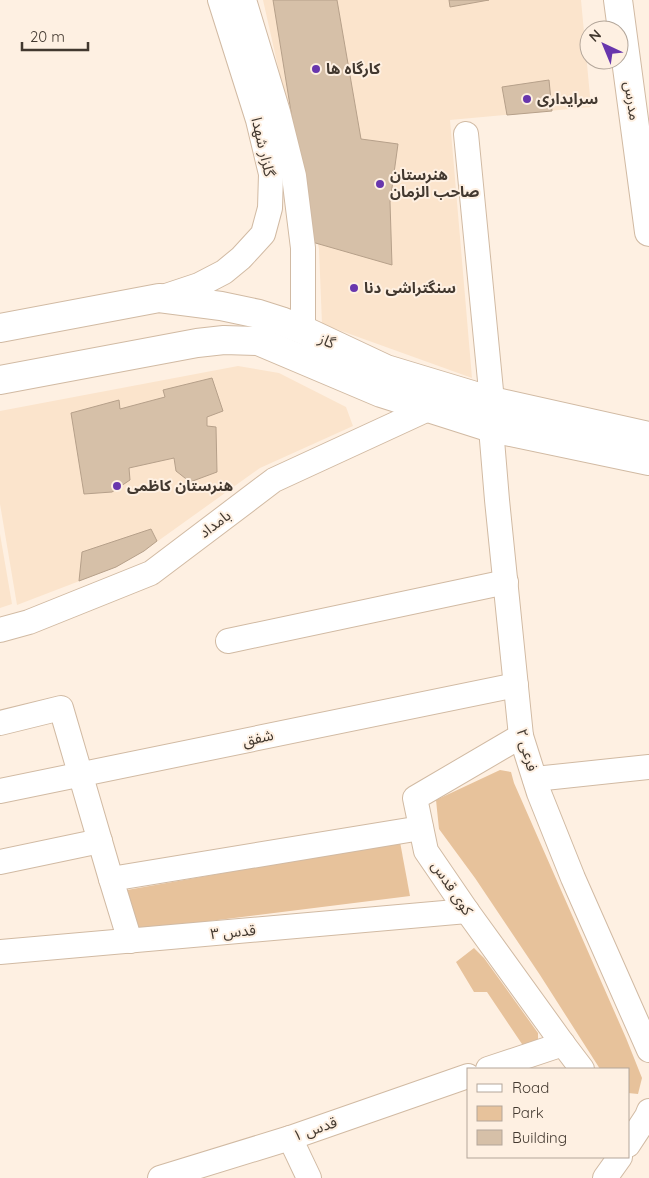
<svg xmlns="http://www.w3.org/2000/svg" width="649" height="1178" font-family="Quicksand,'Noto Sans Arabic',sans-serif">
  <rect width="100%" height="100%" fill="#fef0e2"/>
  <!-- built -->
  <g fill="#fbe4cc">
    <path d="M263 0H581L591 107 450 120 472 378 322 324 319 249Z"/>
    <path d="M238 366 279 373 346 407 353 426 260 468 144 551 116 567 17 605 0 504V411Z"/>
    <path d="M0 534 12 604 0 608Z"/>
  </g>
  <!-- green -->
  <g fill="#e7c29b">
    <path d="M500 770 511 772 514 783 626 1038 642 1078 638 1094 628 1093V1069H600L540 975 475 878 439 829 436 800Z"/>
    <path d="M400 842 410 896 138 930 127 890Z"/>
    <path d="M474 948 484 958 538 1033V1046L524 1047 487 992H474L456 962Z"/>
  </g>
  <!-- building -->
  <g fill="#d6c0a8" stroke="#b6a08a">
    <path d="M273 0H337L361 139 398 144 390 202 392 265 312 242Z"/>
    <path d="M449 0H489L450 7Z"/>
    <path d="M549 80 552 111 507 115 502 87Z"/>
    <path d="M212 378 223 411 207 417V426L216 427 217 472 190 482 176 471 174 458 129 468 130 480 112 492 84 494 71 413 119 400 120 409 165 397 163 390Z"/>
    <path d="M151 529 157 541 144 551 116 567 79 581 82 552Z"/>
  </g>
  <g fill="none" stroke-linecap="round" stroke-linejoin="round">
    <defs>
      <g id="minor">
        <path d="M244 0 278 112 294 176 303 248V330"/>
        <path d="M466 134 492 401"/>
        <path d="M160 298 199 285 224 272 241 258 263 234 270 208 271 174 258 120 220 0"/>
        <path d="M491 428 497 500 521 736 539 793 573 878 649 1050"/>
        <path d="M0 630 29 622 151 573 274 480 428 409"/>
        <path d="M228 641 506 582"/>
        <path d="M0 723 61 708 111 879 130 941"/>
        <path d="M521 736 415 798 426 851 467 911 563 1044 582 1069"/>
        <path d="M535 779 649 767"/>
        <path d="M0 791 516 685"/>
        <path d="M0 862 100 841"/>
        <path d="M111 879 421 828"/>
        <path d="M0 952 467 911"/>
        <path d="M488 1069 563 1044"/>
        <path d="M290 1138 309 1178"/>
        <path d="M628 1145 647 1116 649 1111"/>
        <path d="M160 1178 290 1138 468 1076"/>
        <path d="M605 1178 620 1157"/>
      </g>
      <g id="major">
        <path d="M618 0 649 232"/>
        <path d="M0 328 159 298 221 306 259 314 281 321 303 330 386 369 492 401 649 436"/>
        <path d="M0 380 197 343 224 340 258 341 381 393 491 428 649 461"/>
      </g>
    </defs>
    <!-- minor casing -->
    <use href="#minor" stroke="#d1baa3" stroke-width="26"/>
    <!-- major casing -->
    <use href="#major" stroke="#d1baa3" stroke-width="30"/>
    <!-- minor -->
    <use href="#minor" stroke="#fff" stroke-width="24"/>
    <!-- major -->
    <use href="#major" stroke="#fff" stroke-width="28"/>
  </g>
  <!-- markers -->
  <g fill="#6836ad" stroke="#fef0e2" stroke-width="2">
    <circle cx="316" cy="69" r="5"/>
    <circle cx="527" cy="99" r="5"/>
    <circle cx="380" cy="184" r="5"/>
    <circle cx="354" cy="288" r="5"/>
    <circle cx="117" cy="486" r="5"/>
  </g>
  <g text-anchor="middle" stroke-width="4" stroke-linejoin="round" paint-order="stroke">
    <!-- poi labels -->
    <g font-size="15" font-weight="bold" fill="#42382f" stroke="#fef0e2" text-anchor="start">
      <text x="326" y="74">کارگاه ها</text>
      <text x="537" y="104">سرایداری</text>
      <text x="390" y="180">هنرستان<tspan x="390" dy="17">صاحب الزمان</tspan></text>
      <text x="364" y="293">سنگتراشی دنا</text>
      <text x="127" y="491">هنرستان کاظمی</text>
    </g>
    <!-- street labels -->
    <g font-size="15" fill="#42382f" stroke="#fef0e2">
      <text transform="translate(632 101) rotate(82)" y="5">مدرس</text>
      <text transform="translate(263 147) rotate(77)" y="5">گلزار شهدا</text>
      <text transform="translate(327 341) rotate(25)" y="5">گاز</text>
      <text transform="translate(215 524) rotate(-37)" y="5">بامداد</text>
      <text transform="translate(258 738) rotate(-12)" y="5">شفق</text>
      <text transform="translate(527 750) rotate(75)" y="5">فرعی ۲</text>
      <text transform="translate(452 888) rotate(56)" y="5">کوی قدس</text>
      <text transform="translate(233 932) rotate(-5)" y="5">قدس ۳</text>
      <text transform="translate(315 1129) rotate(-19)" y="5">قدس ۱</text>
    </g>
  </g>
  <!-- legend -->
  <rect x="467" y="1068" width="162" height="90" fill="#fef0e2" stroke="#b3a69a"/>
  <rect x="477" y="1084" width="25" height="8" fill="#ffffff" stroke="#b3a69a"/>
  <text x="512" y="1093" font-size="15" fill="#42382f">Road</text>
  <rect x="477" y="1106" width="25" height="15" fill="#e7c29b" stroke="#b3a69a"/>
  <text x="512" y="1118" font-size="15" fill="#42382f">Park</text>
  <rect x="477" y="1130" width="25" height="15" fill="#d6c0a8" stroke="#b3a69a"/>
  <text x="512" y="1143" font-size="15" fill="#42382f">Building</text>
  <!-- north arrow -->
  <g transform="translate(604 45) rotate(316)"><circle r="24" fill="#fef0e2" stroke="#b3a69a"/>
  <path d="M0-4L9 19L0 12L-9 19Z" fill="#6836ad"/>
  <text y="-8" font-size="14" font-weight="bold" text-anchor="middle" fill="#42382f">N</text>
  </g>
  <!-- scale -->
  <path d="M22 42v8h66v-8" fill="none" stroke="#42382f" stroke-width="2.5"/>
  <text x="30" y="42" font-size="15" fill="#42382f" stroke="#fef0e2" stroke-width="4" paint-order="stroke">20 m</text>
</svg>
